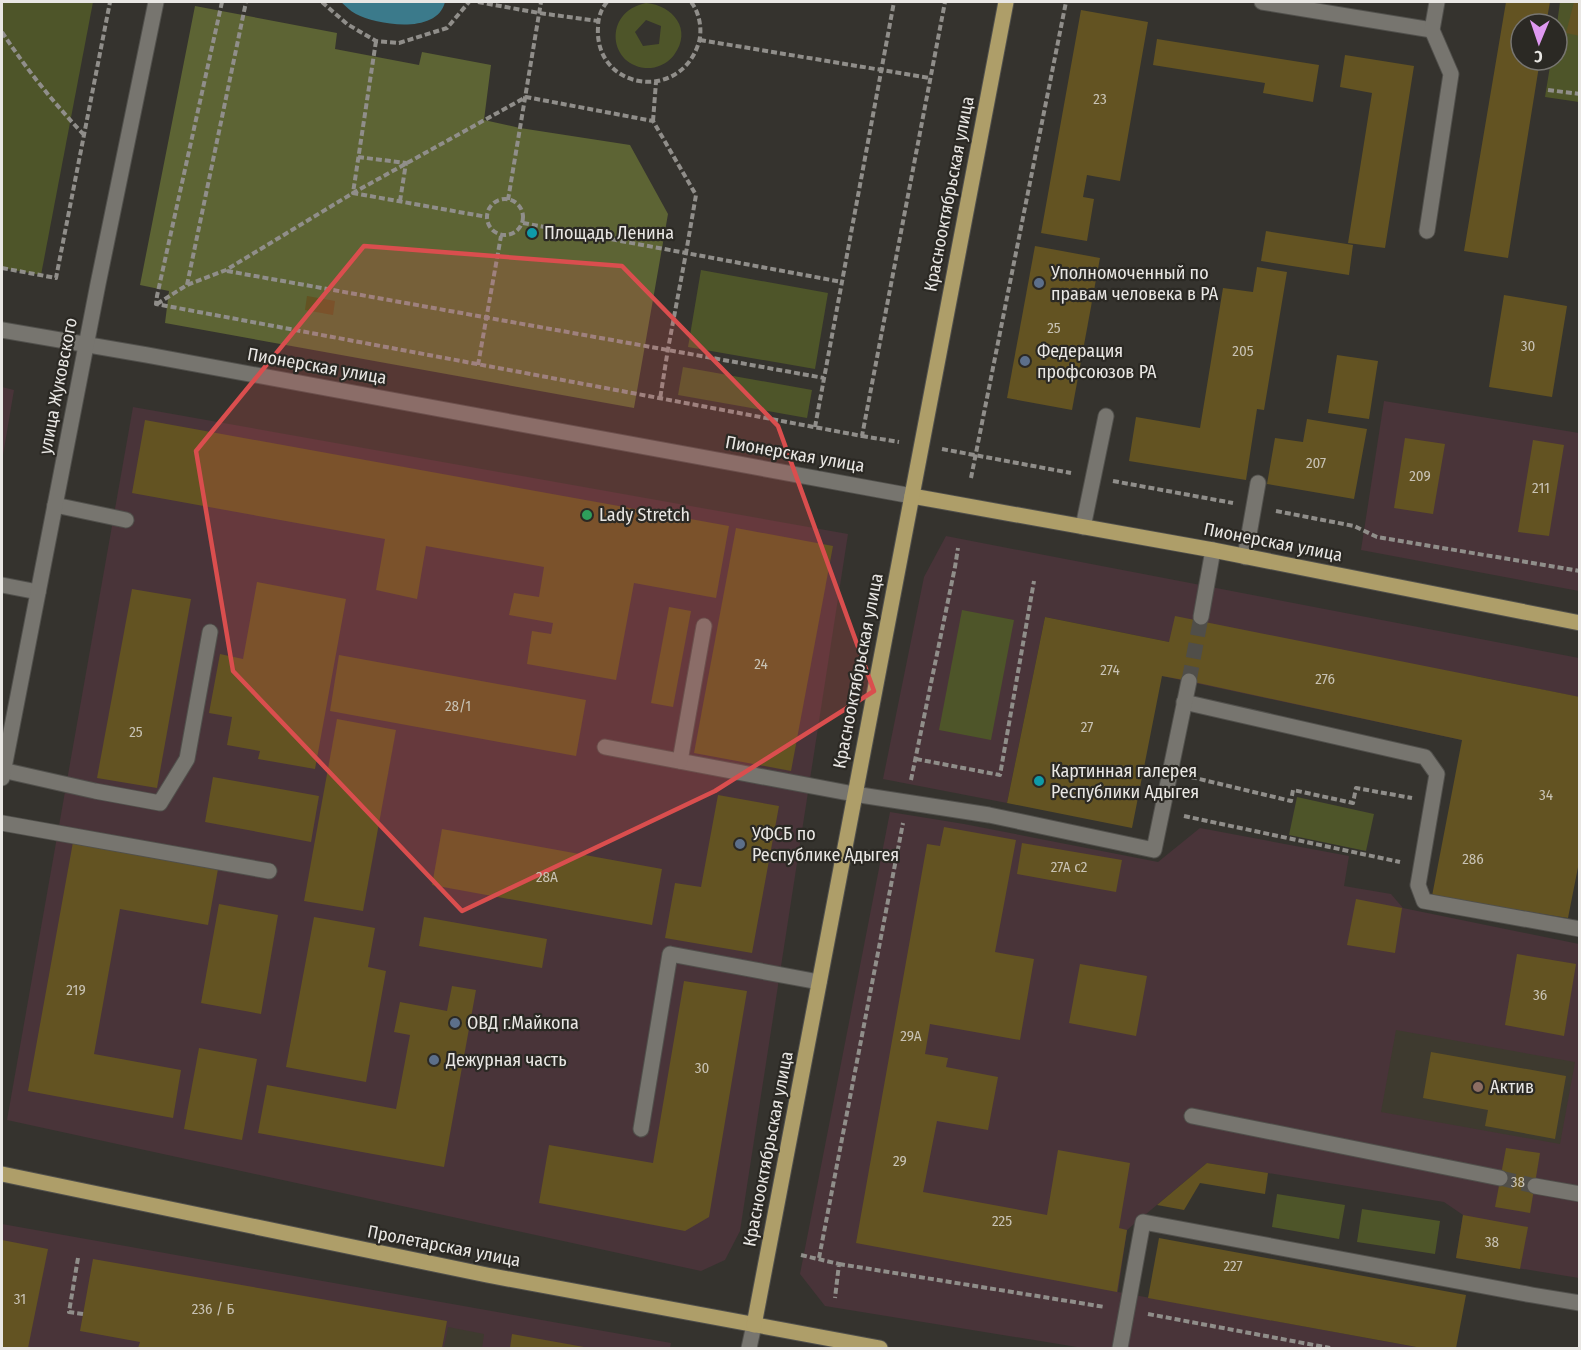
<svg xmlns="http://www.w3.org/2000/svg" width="1581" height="1350" font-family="'Fira Sans Condensed',sans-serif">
  <rect width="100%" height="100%" fill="#35332e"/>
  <!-- commercial -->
  <g fill="#493439">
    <path d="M2 387 14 390 2 461Z"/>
    <path d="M1384 401 1579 433V591L1361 550Z"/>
    <path d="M133 407 848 534 740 1231 725 1260 701 1271 7 1120Z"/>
    <path d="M946 536 1579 658V697L1475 676 1462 740 1162 676 1169 642 1045 617 1007 803 883 779 924 577Z"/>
    <path d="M890 812 964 824 1158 862 1200 828 1349 856 1344 886 1391 894 1403 908 1579 944V1278L1456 1258 1463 1215 1444 1202 1207 1163 1127 1230 1118 1292 1422 1348H1083L825 1306 800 1274Z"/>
    <path d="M2 1224 671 1343 670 1348H2Z"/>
  </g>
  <!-- built -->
  <g fill="#3e3a2f">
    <path d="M1396 1030 1575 1062 1560 1144 1381 1112Z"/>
    <path d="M448 1327 484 1334 482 1348H444Z"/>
  </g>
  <!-- green -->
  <g fill="#4e5529" fill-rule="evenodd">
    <path d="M2 2H93L41 275 2 268Z"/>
    <path d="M1560 2H1579V102L1545 97 1551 60H1557V24Z"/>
    <path d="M646 3C673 5 693 30 674 55 669 62 660 67 651 68 609 70 601 12 646 3ZM646 20 661 26 659 44 643 46 635 32Z"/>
    <path d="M701 270 828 293 815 369 688 347Z"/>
    <path d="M683 367 812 390 807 418 678 395Z"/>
    <path d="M962 610 1014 620 991 740 939 730Z"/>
    <path d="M1297 797 1374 814 1366 851 1289 835Z"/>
    <path d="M1277 1194 1345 1205 1339 1239 1272 1227Z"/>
    <path d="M1362 1209 1440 1221 1435 1254 1357 1242Z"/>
  </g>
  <!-- forest -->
  <path fill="#5d6434" d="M195 6 337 33 335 49 419 65 422 52 491 65 484 120 520 128 630 145 668 214 634 408 165 323 169 291 140 285Z"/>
  <!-- water -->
  <path fill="#3b7a8b" d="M341 2H445C437 35 377 25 356 14 350 11 346 6 341 2Z"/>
  <!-- building -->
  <g fill="#635322">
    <path d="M1506 2H1550L1546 24H1521V60H1540L1508 258 1464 251Z"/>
    <path d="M1574 2 1580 3V36L1566 33Z"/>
    <path d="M1081 10 1148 22 1120 181 1087 175 1083 197 1094 199 1087 241 1041 233Z"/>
    <path d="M1157 39 1319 65 1313 102 1263 93 1265 83 1153 65Z"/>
    <path d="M1345 55 1414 66 1385 248 1348 243 1372 93 1340 87Z"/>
    <path d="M1266 231 1353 245 1349 275 1261 261Z"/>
    <path d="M1035 246 1100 258 1072 410 1007 398Z"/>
    <path d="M1257 267 1287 272 1264 410 1257 409 1246 480 1129 461 1136 417 1200 428 1223 288 1253 292Z"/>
    <path d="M1504 295 1567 306 1552 397 1489 387Z"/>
    <path d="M307 296 335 301 333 315 305 310Z"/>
    <path d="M1337 355 1378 361 1369 419 1328 413Z"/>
    <path d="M1307 419 1367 429 1354 499 1267 484 1275 438 1303 442Z"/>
    <path d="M145 420 729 526 716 598 634 583 616 680 527 664 532 631 551 634 553 623 509 615 514 593 539 597 544 567 426 546 417 599 376 590 385 539 132 493Z"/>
    <path d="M1405 438 1445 444 1433 514 1394 508Z"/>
    <path d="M1533 440 1564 445 1549 536 1518 532Z"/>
    <path d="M736 528 833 546 791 771 694 753Z"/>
    <path d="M257 582 346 599 315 769 258 759 260 751 227 745 232 717 209 713 220 654 243 659Z"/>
    <path d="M132 589 191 599 157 788 97 778Z"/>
    <path d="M669 607 691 611 673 707 651 703Z"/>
    <path d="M1175 616 1580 697V857L1568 918 1432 896 1462 740 1189 681 1162 676 1132 828 1007 803 1045 617 1169 642Z"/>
    <path d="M339 655 586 700 576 756 330 711Z"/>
    <path d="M337 719 396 730 363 911 304 901Z"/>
    <path d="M213 777 319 796 311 842 205 822Z"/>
    <path d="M718 795 779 806 752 953 665 938 675 883 701 887Z"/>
    <path d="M944 827 1016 840 995 952 1034 959 1020 1040 930 1024 925 1054 948 1058 946 1067 998 1077 988 1130 937 1121 923 1192 1047 1215 1058 1150 1130 1163 1119 1228 1127 1230 1117 1292 856 1243 927 844 940 846Z"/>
    <path d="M442 829 662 869 652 925 432 885Z"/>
    <path d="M73 842 218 869 208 925 120 909 94 1054 181 1070 173 1118 28 1091Z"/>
    <path d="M1022 843 1122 860 1116 892 1017 874Z"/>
    <path d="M1356 899 1402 908 1395 953 1347 945Z"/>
    <path d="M219 904 278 915 261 1014 201 1003Z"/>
    <path d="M314 917 375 928 368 967 386 971 366 1082 286 1067Z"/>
    <path d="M424 917 547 939 542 968 419 946Z"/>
    <path d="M1517 954 1576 964 1564 1036 1505 1025Z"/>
    <path d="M1080 964 1147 976 1136 1036 1069 1023Z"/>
    <path d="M684 981 747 991 709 1217 685 1231 539 1203 549 1145 653 1163Z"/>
    <path d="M452 986 476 990 444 1167 258 1133 267 1085 396 1109 410 1035 394 1032 400 1002 447 1011Z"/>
    <path d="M199 1048 257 1059 242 1140 184 1129Z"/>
    <path d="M1431 1052 1566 1076 1555 1139 1485 1126 1488 1110 1423 1098Z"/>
    <path d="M1506 1148 1540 1153 1530 1213 1495 1207Z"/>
    <path d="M1207 1163 1268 1173 1265 1194 1200 1183 1184 1210 1157 1205Z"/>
    <path d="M1463 1215 1528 1227 1520 1269 1456 1258Z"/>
    <path d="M1159 1238 1466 1295 1456 1348H1422L1148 1298Z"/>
    <path d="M2 1240 48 1249 28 1348H2Z"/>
    <path d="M93 1259 447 1321 442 1348H138L140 1342 80 1331Z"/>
    <path d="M512 1334 584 1347 583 1348H510Z"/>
  </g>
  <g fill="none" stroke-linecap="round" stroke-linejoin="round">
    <!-- minor-tunnel -->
    <g stroke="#504e49" stroke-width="15" stroke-dasharray="15 8" stroke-linecap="butt">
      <path d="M1189 681 1201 617"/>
      <path d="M1500 1178 1535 1186"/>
    </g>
    <defs>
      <g id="minor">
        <path d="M1262 2 1432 30"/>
        <path d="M1427 231 1451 74 1432 30 1437 2"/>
        <path d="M2 330 147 355 912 496"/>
        <path d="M55 505 126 520"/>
        <path d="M1083 527 1106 416"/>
        <path d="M1245 557 1258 483"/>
        <path d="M2 585 38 592"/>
        <path d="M1201 617 1213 550"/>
        <path d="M1184 702 1425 757 1437 774 1418 885 1424 901 1580 929"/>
        <path d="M605 747 854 794 989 815 1154 850 1189 681"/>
        <path d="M680 761 704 626"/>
        <path d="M2 770 95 791 160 803 187 759 210 632"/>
        <path d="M2 778 98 284 156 2"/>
        <path d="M2 823 269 871"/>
        <path d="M1192 1116 1500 1178"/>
        <path d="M641 1129 670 954 819 982"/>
        <path d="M1535 1186 1580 1194"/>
        <path d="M749 1348 754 1325"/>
        <path d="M1120 1348 1143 1222 1532 1295 1580 1303"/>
      </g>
      <g id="major">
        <path d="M912 496 1213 550 1580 623"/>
        <path d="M2 1174 487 1275 880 1348"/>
        <path d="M754 1325 1006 2"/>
      </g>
    </defs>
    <!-- minor casing -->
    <use href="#minor" stroke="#51504c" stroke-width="17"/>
    <!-- major casing -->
    <use href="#major" stroke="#51504c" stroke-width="17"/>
    <!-- path -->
    <g stroke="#908e8a" stroke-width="4" stroke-dasharray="6 3" stroke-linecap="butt">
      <path d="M222 2 157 296 156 304 862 436 945 2"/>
      <path d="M322 2 347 24 376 41 399 43 447 28 469 2"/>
      <path d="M478 2 539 13 598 21"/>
      <path d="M607 2C601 9 598 18 598 27 594 89 678 103 698 45 703 32 700 13 691 2"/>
      <path d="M2 32C27 70 53 102 84 135"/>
      <path d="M700 40 930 78"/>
      <path d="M376 41 353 193 487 217"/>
      <path d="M1548 90 1580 94"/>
      <path d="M653 121 656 82"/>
      <path d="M358 157 406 163 400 201"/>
      <circle cx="505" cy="217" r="18"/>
      <path d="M508 200 541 2"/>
      <path d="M523 223 686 253 668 349 660 399"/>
      <path d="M2 268 56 278 110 2"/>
      <path d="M227 271 824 378"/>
      <path d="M187 285 246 2"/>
      <path d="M157 304 187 285 226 270 353 193 526 97 653 121 696 195 686 253 842 282"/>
      <path d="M478 365 501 236"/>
      <path d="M815 427 894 2"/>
      <path d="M862 436 899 442"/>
      <path d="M942 449 1071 473"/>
      <path d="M971 478 1066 2"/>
      <path d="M1113 481 1233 503"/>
      <path d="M1276 511 1354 526 1377 537 1580 571"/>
      <path d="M916 759 1000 775 1034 581"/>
      <path d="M1191 777 1291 801 1293 790 1353 803 1356 788 1412 798"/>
      <path d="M911 780 955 567 958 548"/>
      <path d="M1184 816 1400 862"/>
      <path d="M801 1255 839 1264 835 1298"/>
      <path d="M78 1258 69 1312 83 1314"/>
      <path d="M819 1258 903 823"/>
      <path d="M839 1264 1105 1307"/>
      <path d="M1148 1314 1330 1348"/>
    </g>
    <!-- minor -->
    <use href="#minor" stroke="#77756f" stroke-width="15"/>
    <!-- major -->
    <use href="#major" stroke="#ae9e69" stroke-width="15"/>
  </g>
  <!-- marked area -->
  <path fill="#da4e4e" fill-opacity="0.2" stroke="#da4e4e" stroke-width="4.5" stroke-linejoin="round" d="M364 246 622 266 778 426 874 691 715 791 462 911 233 671 196 451Z"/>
  <!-- markers -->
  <g fill="#0f9aa8" stroke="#2b2924" stroke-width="2">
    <circle cx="532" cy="233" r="6"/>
    <circle cx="1039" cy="781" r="6"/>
  </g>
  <g fill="#5c6f8a" stroke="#2b2924" stroke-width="2">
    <circle cx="1039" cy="283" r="6"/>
    <circle cx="1025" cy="361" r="6"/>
    <circle cx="740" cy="844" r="6"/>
    <circle cx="455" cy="1023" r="6"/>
    <circle cx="434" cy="1060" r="6"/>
  </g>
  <circle fill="#2e9e5b" stroke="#2b2924" stroke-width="2" cx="587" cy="515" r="6"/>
  <circle fill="#8d6e63" stroke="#2b2924" stroke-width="2" cx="1478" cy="1087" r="6"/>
  <g text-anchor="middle" stroke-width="4.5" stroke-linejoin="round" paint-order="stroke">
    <!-- number labels -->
    <g font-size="15" fill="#c8c2b4">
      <text x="1100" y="104">23</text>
      <text x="1054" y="333">25</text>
      <text x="1528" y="351">30</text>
      <text x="1243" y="356">205</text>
      <text x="1316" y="468">207</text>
      <text x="1420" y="481">209</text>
      <text x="1541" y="493">211</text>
      <text x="761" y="669">24</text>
      <text x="1110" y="675">274</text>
      <text x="1325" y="684">276</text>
      <text x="458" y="711">28/1</text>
      <text x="1087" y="732">27</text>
      <text x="136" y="737">25</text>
      <text x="1546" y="800">34</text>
      <text x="1473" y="864">286</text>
      <text x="1069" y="872">27А с2</text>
      <text x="547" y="882">28А</text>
      <text x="76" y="995">219</text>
      <text x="1540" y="1000">36</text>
      <text x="911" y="1041">29А</text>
      <text x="702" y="1073">30</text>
      <text x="900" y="1166">29</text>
      <text x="1518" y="1187">38</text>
      <text x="1002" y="1226">225</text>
      <text x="1492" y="1247">38</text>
      <text x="1233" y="1271">227</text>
      <text x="20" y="1304">31</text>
      <text x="213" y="1314">236 / Б</text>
    </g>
    <!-- street labels -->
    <g font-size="18" fill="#e9e7e4" stroke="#2b2924">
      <text transform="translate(949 194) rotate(-79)" y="6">Краснооктябрьская улица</text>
      <text transform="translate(317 366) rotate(10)" y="6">Пионерская улица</text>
      <text transform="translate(58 386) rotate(-79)" y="6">улица Жуковского</text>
      <text transform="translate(795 454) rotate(10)" y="6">Пионерская улица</text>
      <text transform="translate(1273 542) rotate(11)" y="6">Пионерская улица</text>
      <text transform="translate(858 671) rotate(-79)" y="6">Краснооктябрьская улица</text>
      <text transform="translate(768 1149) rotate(-79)" y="6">Краснооктябрьская улица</text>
      <text transform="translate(444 1246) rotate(11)" y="6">Пролетарская улица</text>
    </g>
    <!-- poi labels -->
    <g font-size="18" fill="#e9e7e4" stroke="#2b2924" text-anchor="start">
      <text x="544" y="239">Площадь Ленина</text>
      <text x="1051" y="279">Уполномоченный по<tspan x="1051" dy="21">правам человека в РА</tspan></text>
      <text x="1037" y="357">Федерация<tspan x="1037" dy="21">профсоюзов РА</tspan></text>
      <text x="599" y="521">Lady Stretch</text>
      <text x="1051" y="777">Картинная галерея<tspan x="1051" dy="21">Республики Адыгея</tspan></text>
      <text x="752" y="840">УФСБ по<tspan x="752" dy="21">Республике Адыгея</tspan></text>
      <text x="467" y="1029">ОВД г.Майкопа</text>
      <text x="446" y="1066">Дежурная часть</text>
      <text x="1490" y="1093">Актив</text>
    </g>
  </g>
  <!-- border -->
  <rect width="1581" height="1350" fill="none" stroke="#e9e7e4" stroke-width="6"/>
  <!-- north arrow -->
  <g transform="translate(1539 42) rotate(182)"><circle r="28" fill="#2b2924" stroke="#777571" stroke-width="1.5"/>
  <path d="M0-4.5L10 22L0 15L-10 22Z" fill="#df98f1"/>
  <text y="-9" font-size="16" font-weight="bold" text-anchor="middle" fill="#e9e7e4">С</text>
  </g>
</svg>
